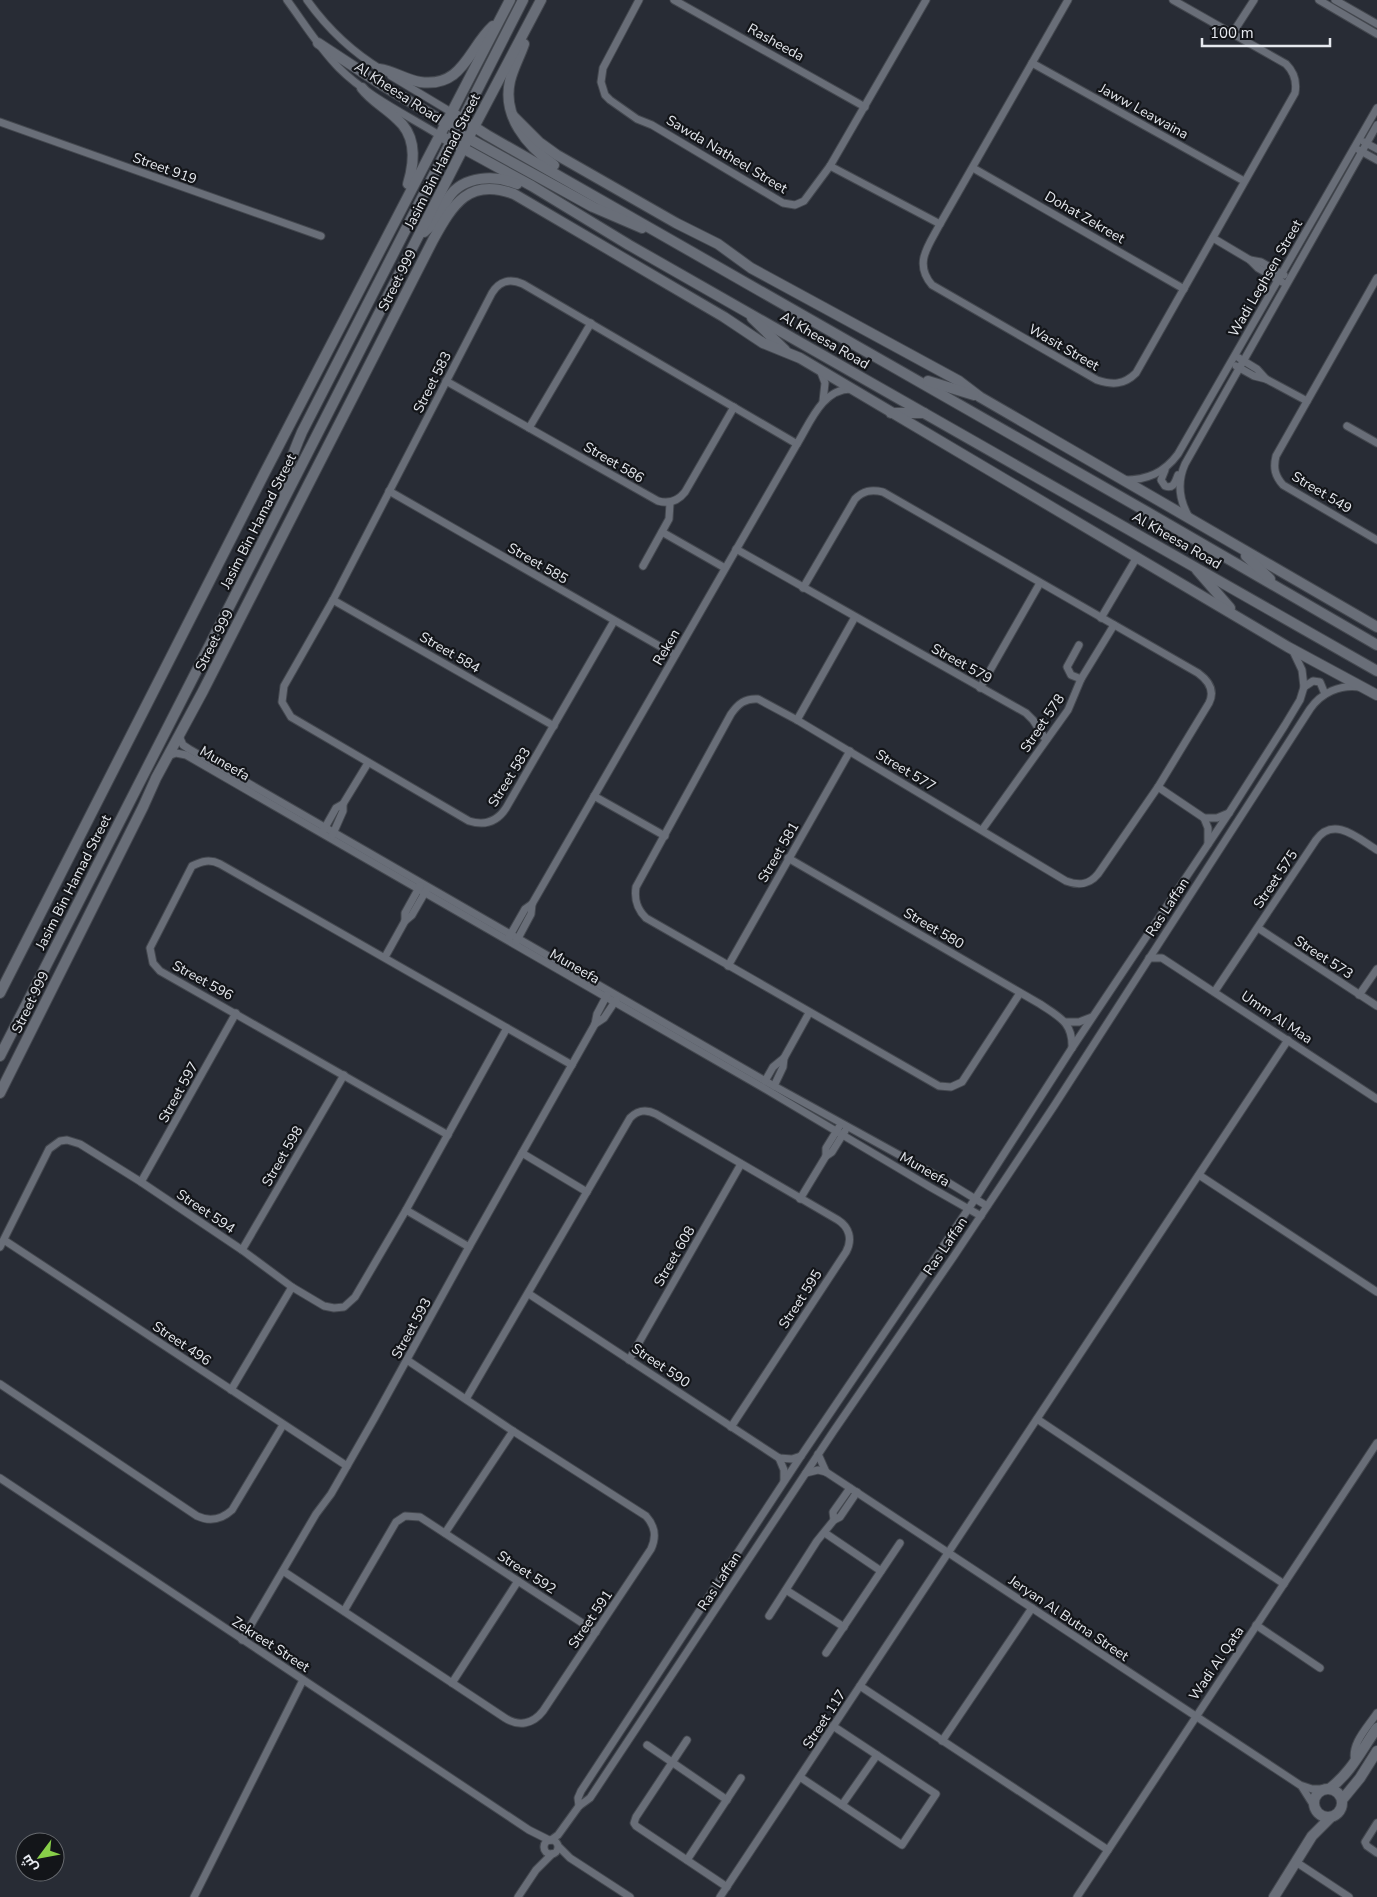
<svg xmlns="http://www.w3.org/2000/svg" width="1377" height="1897" font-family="'Nunito Sans',Cairo,sans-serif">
  <rect width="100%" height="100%" fill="#282c35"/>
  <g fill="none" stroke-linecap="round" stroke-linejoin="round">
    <defs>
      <g id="street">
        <path d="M287 0C304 23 319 48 339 68 367 96 405 114 439 135"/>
        <path d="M307 0C327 28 352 52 382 70"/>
        <path d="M639 0 603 68 601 82 605 95 610 100 637 119 652 125 783 203 795 205 804 201 830 166 926 0"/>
        <path d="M674 0 865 107"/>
        <path d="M1068 0 940 224C929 245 913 263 932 285L1097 380C1112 385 1124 385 1136 373L1295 93C1297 82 1295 73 1286 64L1173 0"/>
        <path d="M1319 0 1377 34"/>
        <path d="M1335 0 1377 24"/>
        <path d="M1232 34 1254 0"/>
        <path d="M1032 63 1244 181"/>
        <path d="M391 76 451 112"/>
        <path d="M0 122 321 236"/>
        <path d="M1364 142 1377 149"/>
        <path d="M1359 150 1377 160"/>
        <path d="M830 166 940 224"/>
        <path d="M973 168 1184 289"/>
        <path d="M1213 238 1250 260 1258 268 1282 282"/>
        <path d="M1250 260 1261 262 1284 275"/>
        <path d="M1377 278 1276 456C1273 468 1275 476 1283 485L1377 540"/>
        <path d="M1239 358 1257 369 1266 379"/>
        <path d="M1236 366 1254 376 1266 379 1307 401"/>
        <path d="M820 370 825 383 823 401"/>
        <path d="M446 381 658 501C669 504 678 501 685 492L734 407"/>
        <path d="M1347 426 1377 443"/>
        <path d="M529 428 591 323"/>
        <path d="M1165 470 1161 480 1165 486C1174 489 1175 482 1178 475"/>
        <path d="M1124 480C1147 480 1164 473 1178 454L1377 108"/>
        <path d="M389 491 675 655"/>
        <path d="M1189 517C1179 500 1177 482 1185 464L1377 125"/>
        <path d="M662 532 725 568"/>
        <path d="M736 549 1026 713 1033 720 1046 740"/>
        <path d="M643 566 669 519 670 503"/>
        <path d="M803 588 855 499C863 491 871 489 883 492L1198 673C1209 681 1215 691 1209 703L1158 787 1098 874C1089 885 1079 886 1066 881L797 720 758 699C745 698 738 704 731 714L636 887C634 900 637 909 646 918L939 1086 951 1087 962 1082 1020 993"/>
        <path d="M333 600 554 726"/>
        <path d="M1101 618 1137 557"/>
        <path d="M614 621 506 808C497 822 485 826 469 821L291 717 282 702 284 686 333 600 492 293C499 281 510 278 523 284L797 444"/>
        <path d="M1079 645 1067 667 1071 675 1081 679"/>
        <path d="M1304 687 1313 681 1320 682 1325 694"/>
        <path d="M980 688 1040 583"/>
        <path d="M797 720 855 617"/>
        <path d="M179 736 183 745 189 749 774 1086 941 1178 987 1206"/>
        <path d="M168 756 176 753 186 755 762 1087 930 1187 981 1216"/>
        <path d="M1158 787 1204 818H1217L1229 813"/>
        <path d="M594 796 665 836"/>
        <path d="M1204 818 1208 828V844"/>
        <path d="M982 830 1068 710 1081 679 1114 625"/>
        <path d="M323 831 336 808 343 804 368 763"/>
        <path d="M332 836 343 811V804"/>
        <path d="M788 858 1040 1004C1059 1017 1073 1022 1072 1048"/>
        <path d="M405 921 412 915 427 889"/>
        <path d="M1258 928 1377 1006"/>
        <path d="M509 937 525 909 532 904"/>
        <path d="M516 942 531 914 532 904 797 444C810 423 822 389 851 389"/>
        <path d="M385 957 405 921V913L420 886"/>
        <path d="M1149 958H1162L1377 1099"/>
        <path d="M728 966 850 751"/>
        <path d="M1215 991 1316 840C1334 815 1359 839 1377 850"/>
        <path d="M1359 995 1377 969"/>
        <path d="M1066 1022H1079L1092 1017"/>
        <path d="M595 1024 604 1018 616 1000"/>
        <path d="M765 1081 773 1067 784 1058"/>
        <path d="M774 1086 783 1067 784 1058 809 1013"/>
        <path d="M448 1135 160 971 153 963 150 948 192 866C202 861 210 859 220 864L572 1065"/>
        <path d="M522 1153 587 1192"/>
        <path d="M826 1156V1148L839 1127"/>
        <path d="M1199 1175 1377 1292"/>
        <path d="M141 1182 236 1013"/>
        <path d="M800 1199 826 1156 832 1152 845 1131"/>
        <path d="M406 1210 469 1247"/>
        <path d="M4 1240 347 1466"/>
        <path d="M0 1247 49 1149 60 1141 67 1140 80 1144 141 1182 242 1250 292 1287 324 1306 334 1308 344 1307 355 1297 406 1210 507 1028"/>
        <path d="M242 1250 344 1075"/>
        <path d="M529 1294 779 1458 792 1459 801 1456"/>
        <path d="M629 1360 741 1164"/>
        <path d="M0 1384 197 1516C210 1522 221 1520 232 1510L283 1425"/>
        <path d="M231 1390 292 1287"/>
        <path d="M466 1399 630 1118C638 1110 646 1109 656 1114L838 1220C849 1227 853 1239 846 1252L731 1427"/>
        <path d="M1037 1419 1284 1584"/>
        <path d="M818 1454 826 1472"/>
        <path d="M779 1458 784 1470V1481"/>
        <path d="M806 1473 818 1470 826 1472 1300 1785 1312 1789H1325"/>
        <path d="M0 1478 529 1830 549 1840"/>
        <path d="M834 1520 833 1512 850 1488"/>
        <path d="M445 1533 513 1431"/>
        <path d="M825 1533 881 1571"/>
        <path d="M283 1571 505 1718C519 1727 533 1724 543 1711L651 1549C657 1536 655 1526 646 1516L513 1431 407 1360"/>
        <path d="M786 1590 844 1627"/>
        <path d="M344 1611 396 1522 405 1516 420 1517 596 1632"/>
        <path d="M769 1616 817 1541 834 1520 840 1517 857 1492"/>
        <path d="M1256 1625 1320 1668"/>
        <path d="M242 1640 316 1514 331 1494 374 1419 469 1247 595 1024 597 1014 607 995"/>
        <path d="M826 1653 900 1543"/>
        <path d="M452 1683 518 1581"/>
        <path d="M860 1686 1108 1850"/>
        <path d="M687 1740 636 1817 634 1823 636 1826 727 1887"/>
        <path d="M942 1741 1032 1608"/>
        <path d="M647 1745 727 1800"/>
        <path d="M1355 1762C1350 1744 1368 1727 1377 1713"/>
        <path d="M800 1777 902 1845 936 1794 833 1726"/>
        <path d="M1302 1787 1314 1806"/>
        <path d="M842 1805 877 1755"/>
        <path d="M579 1806 578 1798 581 1791 801 1456 975 1199 1072 1048 1229 813 1285 725 1300 700 1304 687 1302 670 1293 651"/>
        <path d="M1377 1823 1365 1842 1367 1846 1377 1853"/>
        <circle cx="551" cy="1847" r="7"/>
        <path d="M551 1840 558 1835 579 1806 590 1798 833 1432 954 1256 1054 1106 1310 709C1321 693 1340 684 1360 687"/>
        <path d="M559 1847 570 1858 630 1897"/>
        <path d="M687 1860 741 1778"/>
        <path d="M1296 1862 1349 1897"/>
        <path d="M194 1897 303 1680"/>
        <path d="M518 1897 536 1870 552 1854"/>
        <path d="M720 1897 1288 1040"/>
        <path d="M1077 1897 1377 1443"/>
      </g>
      <g id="secondary">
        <path d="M318 43 382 85 449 125"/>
        <path d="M524 44C520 56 513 68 510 81 502 116 527 146 554 165"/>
        <path d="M379 69C394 71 406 80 420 82 463 88 468 49 493 26"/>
        <path d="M362 88C372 101 386 108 397 119 417 136 415 161 408 184"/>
        <path d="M451 112 487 135 1149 513 1377 645"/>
        <path d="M513 116 539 142 557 155 676 223 718 244 751 268 959 381 980 397 1377 627"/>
        <path d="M460 124 523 0"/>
        <path d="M439 135 532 186 629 245 1377 671"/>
        <path d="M464 136 593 207 642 228"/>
        <path d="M424 232C437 222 441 210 449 197 464 175 496 175 517 184"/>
        <path d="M752 318 785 350"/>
        <path d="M928 381 974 395"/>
        <path d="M891 413H924"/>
        <path d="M285 496C285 473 293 453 302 432L451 141 456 126 451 112"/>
        <path d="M1246 556 1270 579"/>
        <path d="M1197 570 1230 608"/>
        <path d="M0 993 264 474 510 0"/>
        <path d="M0 1056 474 127 541 0"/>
        <path d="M0 1093 143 807 156 778 203 691 433 240C453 204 469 177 514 194L724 317 763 343 800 358 1288 647 1377 695"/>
        <path d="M1329 1789C1351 1773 1362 1749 1377 1728"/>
        <circle cx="1328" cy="1803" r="14"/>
        <path d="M1342 1800 1360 1778 1377 1751"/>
        <path d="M1274 1897 1312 1836 1331 1817"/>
      </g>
    </defs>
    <!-- street casing -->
    <use href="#street" stroke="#44484f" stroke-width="9"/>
    <!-- secondary casing -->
    <use href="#secondary" stroke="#44484f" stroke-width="12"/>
    <!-- street -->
    <use href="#street" stroke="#696e78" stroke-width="7"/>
    <!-- secondary -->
    <use href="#secondary" stroke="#696e78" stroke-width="10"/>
  </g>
  <g text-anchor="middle" stroke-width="4.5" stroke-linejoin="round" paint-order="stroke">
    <!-- street labels -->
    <g font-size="14" fill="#e6e9ef" stroke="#131519">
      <text transform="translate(776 42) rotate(29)" y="5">Rasheeda</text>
      <text transform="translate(398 92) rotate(33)" y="5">Al Kheesa Road</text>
      <text transform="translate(1144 111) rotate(29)" y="5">Jaww Leawaina</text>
      <text transform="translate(727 154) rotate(31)" y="5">Sawda Natheel Street</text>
      <text transform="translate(442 161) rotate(-63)" y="5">Jasim Bin Hamad Street</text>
      <text transform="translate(165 168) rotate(20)" y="5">Street 919</text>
      <text transform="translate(1085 217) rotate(30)" y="5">Dohat Zekreet</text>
      <text transform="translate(1265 278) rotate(-60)" y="5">Wadi Leghsen Street</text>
      <text transform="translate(397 280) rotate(-63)" y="5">Street 999</text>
      <text transform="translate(825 340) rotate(30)" y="5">Al Kheesa Road</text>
      <text transform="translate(1064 347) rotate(30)" y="5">Wasit Street</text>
      <text transform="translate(432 382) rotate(-63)" y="5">Street 583</text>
      <text transform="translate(614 462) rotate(30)" y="5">Street 586</text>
      <text transform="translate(1322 492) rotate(31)" y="5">Street 549</text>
      <text transform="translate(258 521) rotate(-63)" y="5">Jasim Bin Hamad Street</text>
      <text transform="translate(1177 540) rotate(30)" y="5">Al Kheesa Road</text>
      <text transform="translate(538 563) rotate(30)" y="5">Street 585</text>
      <text transform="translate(214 640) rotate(-63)" y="5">Street 999</text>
      <text transform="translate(666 647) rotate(-60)" y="5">Reken</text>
      <text transform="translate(450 652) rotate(30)" y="5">Street 584</text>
      <text transform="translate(962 663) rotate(29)" y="5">Street 579</text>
      <text transform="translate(1042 723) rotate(-56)" y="5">Street 578</text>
      <text transform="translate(225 763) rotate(30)" y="5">Muneefa</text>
      <text transform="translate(906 770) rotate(31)" y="5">Street 577</text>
      <text transform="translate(509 777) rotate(-58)" y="5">Street 583</text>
      <text transform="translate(778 852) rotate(-60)" y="5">Street 581</text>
      <text transform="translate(1275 879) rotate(-56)" y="5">Street 575</text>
      <text transform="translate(73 882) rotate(-63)" y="5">Jasim Bin Hamad Street</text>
      <text transform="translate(1167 907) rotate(-57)" y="5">Ras Laffan</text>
      <text transform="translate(934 928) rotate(30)" y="5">Street 580</text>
      <text transform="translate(1324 957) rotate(33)" y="5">Street 573</text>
      <text transform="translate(575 966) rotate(30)" y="5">Muneefa</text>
      <text transform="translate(203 980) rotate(29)" y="5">Street 596</text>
      <text transform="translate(30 1002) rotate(-64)" y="5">Street 999</text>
      <text transform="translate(1277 1017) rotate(34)" y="5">Umm Al Maa</text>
      <text transform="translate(178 1092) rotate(-61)" y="5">Street 597</text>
      <text transform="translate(282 1156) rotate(-60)" y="5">Street 598</text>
      <text transform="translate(925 1169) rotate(30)" y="5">Muneefa</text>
      <text transform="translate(206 1211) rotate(34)" y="5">Street 594</text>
      <text transform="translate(945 1246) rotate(-56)" y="5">Ras Laffan</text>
      <text transform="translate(674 1256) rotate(-60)" y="5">Street 608</text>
      <text transform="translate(800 1299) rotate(-57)" y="5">Street 595</text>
      <text transform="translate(411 1328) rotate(-61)" y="5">Street 593</text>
      <text transform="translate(182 1343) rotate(34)" y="5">Street 496</text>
      <text transform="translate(661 1365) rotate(34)" y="5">Street 590</text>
      <text transform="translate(527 1572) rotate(33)" y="5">Street 592</text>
      <text transform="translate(719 1581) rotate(-57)" y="5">Ras Laffan</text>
      <text transform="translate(1069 1618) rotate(34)" y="5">Jeryan Al Butna Street</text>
      <text transform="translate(590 1619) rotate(-56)" y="5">Street 591</text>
      <text transform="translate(271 1644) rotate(33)" y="5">Zekreet Street</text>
      <text transform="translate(1216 1663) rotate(-56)" y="5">Wadi Al Qata</text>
      <text transform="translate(824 1719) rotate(-57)" y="5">Street 117</text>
    </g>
  </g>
  <!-- north arrow -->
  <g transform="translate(40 1857) rotate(238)"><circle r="24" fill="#131519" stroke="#676a6f"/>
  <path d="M0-4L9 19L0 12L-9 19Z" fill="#88cf49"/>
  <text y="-8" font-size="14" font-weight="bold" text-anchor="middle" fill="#e6e9ef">ش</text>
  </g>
  <!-- scale -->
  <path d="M1202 38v8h128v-8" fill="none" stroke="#e6e9ef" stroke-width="2.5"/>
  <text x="1210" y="38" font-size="15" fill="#e6e9ef" stroke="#131519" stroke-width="4" paint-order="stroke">100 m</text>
</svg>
